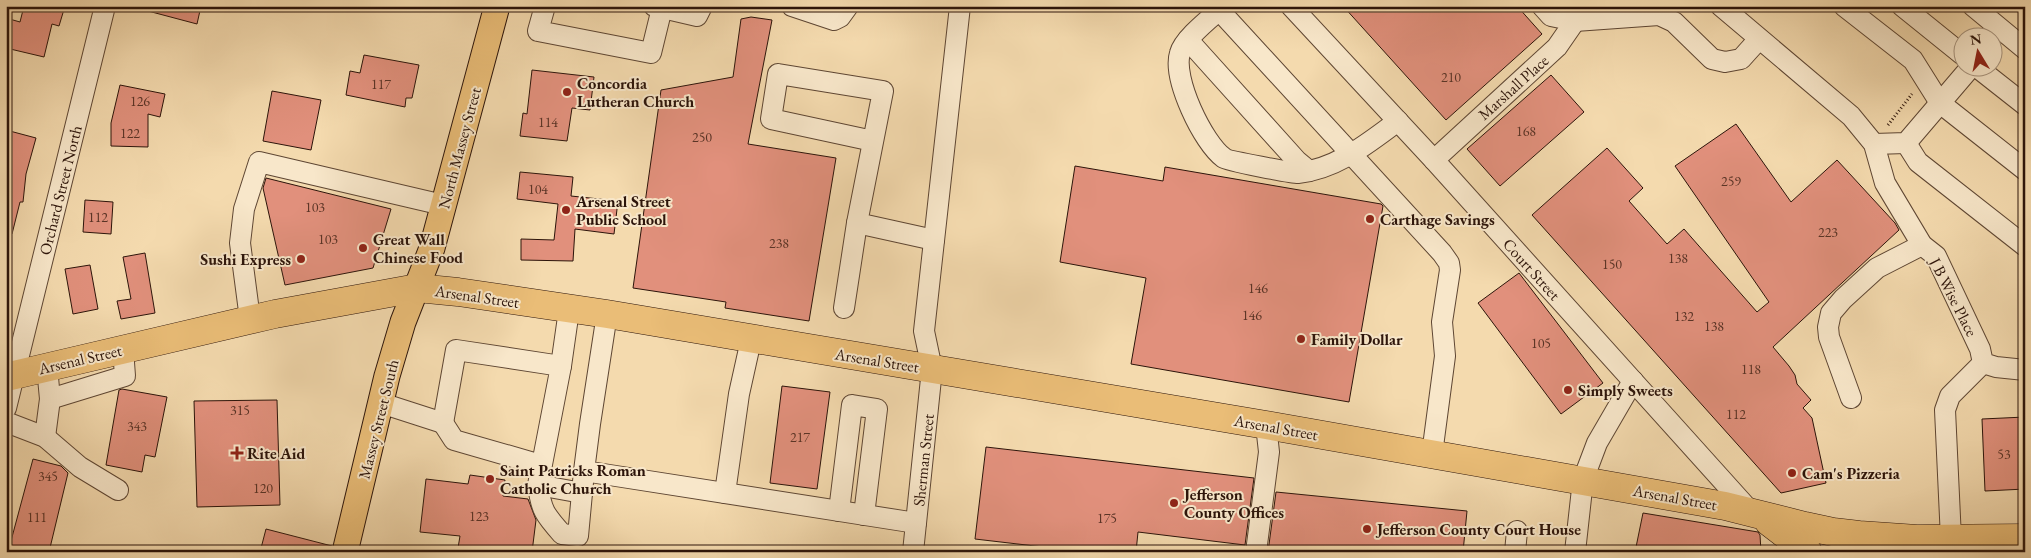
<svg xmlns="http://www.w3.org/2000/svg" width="2031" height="558" font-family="'EB Garamond',serif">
  <rect width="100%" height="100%" fill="#f4daae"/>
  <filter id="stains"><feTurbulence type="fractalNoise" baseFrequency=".004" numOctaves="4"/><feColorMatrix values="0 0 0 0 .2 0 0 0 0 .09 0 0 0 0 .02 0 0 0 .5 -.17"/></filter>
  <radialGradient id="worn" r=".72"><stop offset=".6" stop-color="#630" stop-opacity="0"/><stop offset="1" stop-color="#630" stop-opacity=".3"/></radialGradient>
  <!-- building -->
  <g fill="#e1907c" stroke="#2c140a">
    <path d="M24 6H65L59 26 52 24 44 57 6 48V18L20 22Z"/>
    <path d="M148 6H201L197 24 148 11Z"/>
    <path d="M1343 6H1517L1542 34 1446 120Z"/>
    <path d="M751 17 772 20 748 144 836 158 809 321 725 308 726 302 633 288 661 90 733 77 741 19Z"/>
    <path d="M364 55 419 65 412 98H406L405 107 346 95 350 71 360 73Z"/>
    <path d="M532 70 594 77 590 110 572 108 567 141 520 136 523 113 527 114Z"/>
    <path d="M1551 75 1584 112 1500 186 1467 149Z"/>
    <path d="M120 85 165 94 160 117 148 114V147L111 146V123Z"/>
    <path d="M272 91 321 100 311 150 263 141Z"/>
    <path d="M1736 124 1791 202 1837 160 1895 223 1899 230 1773 347 1789 366 1795 375 1797 384 1811 400 1803 408 1812 418 1826 483 1781 493 1532 215 1607 148 1643 188 1629 201 1667 244 1684 229 1757 312 1769 302 1675 166Z"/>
    <path d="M6 130 36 138 26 174 23 202H20L12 234H6Z"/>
    <path d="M1075 166 1163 181 1165 167 1381 204 1383 206 1349 402 1131 364 1146 278 1060 262Z"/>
    <path d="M520 172 573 177 571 196 618 201 614 234 575 229 573 261 521 260V239L554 240 558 204 517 199Z"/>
    <path d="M266 178 391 209 373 268 285 285 263 188Z"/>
    <path d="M85 200 113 202 111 234 83 232Z"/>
    <path d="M145 253 155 313 121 319 117 301 131 299 123 257Z"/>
    <path d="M90 265 98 309 73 314 65 269Z"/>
    <path d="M1519 273 1603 383 1561 414 1478 303Z"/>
    <path d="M782 386 830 392 817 489 770 483Z"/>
    <path d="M122 389 167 397 155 457 145 455 142 472 106 465 119 390Z"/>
    <path d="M277 400 280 505 197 507 194 401Z"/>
    <path d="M2025 417V489L1985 491 1982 419Z"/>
    <path d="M986 447 1254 478 1245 545 1138 532 1136 552H1086L975 539Z"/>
    <path d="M33 459 61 466 68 473 49 552H8Z"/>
    <path d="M470 475 505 480 503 496 528 499 536 520 532 552H490L458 548 460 536 420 532 426 479 468 484Z"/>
    <path d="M1276 492 1467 511 1463 552H1268Z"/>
    <path d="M1643 513 1758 532 1760 535 1761 552H1635Z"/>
    <path d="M266 529 332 546 331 552H260Z"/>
  </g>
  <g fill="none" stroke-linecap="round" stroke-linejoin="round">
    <defs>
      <g id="minor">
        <path d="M545 6 538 31 651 53 662 8"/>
        <path d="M654 6 697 16 702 6"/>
        <path d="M792 6 834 20 840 17 848 6"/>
        <path d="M1224 6C1212 17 1184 38 1180 53 1172 78 1203 143 1224 158 1228 161 1292 173 1298 173 1337 169 1368 143 1398 121"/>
        <path d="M1291 6 1434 160 1750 511"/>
        <path d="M1542 6 1551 16 1575 21 1659 15 1674 22 1712 59 1725 62 1741 59 1759 39"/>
        <path d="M1721 6 1851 116 1874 144 1885 183 1922 245 1936 256 1980 349 1983 363 1996 367 2025 370"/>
        <path d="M1844 6 1913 60 1940 103 2025 170"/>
        <path d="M1902 6 1964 56"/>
        <path d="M1973 6 2025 49"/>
        <path d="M1219 10 1442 253 1449 263 1450 270 1442 322 1445 356 1432 454"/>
        <path d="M1188 40 1297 161 1309 171"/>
        <path d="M1978 68 2025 105"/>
        <path d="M873 141 771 119 778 74 883 91 857 223 934 240"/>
        <path d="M1906 143 1918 162 2025 246"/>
        <path d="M1874 144 1906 143 1970 68"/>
        <path d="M1434 160 1557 47 1575 21 1580 6"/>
        <path d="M844 308 857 223"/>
        <path d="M607 314 590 424 584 471 916 523"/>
        <path d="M250 319 240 243 244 209 259 162 443 205"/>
        <path d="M561 366 569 310"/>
        <path d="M1851 398 1829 337 1828 327 1831 313 1843 299 1877 268 1922 245"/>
        <path d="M50 399 125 376 123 349"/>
        <path d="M381 403 443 423 456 350 561 366 538 485 582 493 584 471"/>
        <path d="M6 408 105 6"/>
        <path d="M6 422 45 437 80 467 118 490"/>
        <path d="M443 423 454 440 541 465"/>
        <path d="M45 437 50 399 47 367"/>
        <path d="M538 485C541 510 545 515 562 534L578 536 582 493"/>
        <path d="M725 493 739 394 751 340"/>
        <path d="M839 511 852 405 877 409 864 515"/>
        <path d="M1951 539 1945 410 1950 396 1983 363"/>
        <path d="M913 552 932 369 924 331 960 6"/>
        <path d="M1256 552 1269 452 1266 425"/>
        <path d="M1515 552 1517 531"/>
        <path d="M1575 552 1583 480 1597 443 1633 381"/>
      </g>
      <g id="major">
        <path d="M345 552 387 376 403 322 432 248 497 6"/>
        <path d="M1867 552 1891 543 1905 541"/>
      </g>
      <g id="highway">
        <path d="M6 377 275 314 417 288 458 292 607 314 1266 425 1725 506 1805 526 1833 532 1859 535 1917 539 2025 538"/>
        <path d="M1769 522 1808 552"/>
      </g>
    </defs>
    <!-- minor casing -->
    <use href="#minor" stroke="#5e4633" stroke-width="22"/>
    <!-- major casing -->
    <use href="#major" stroke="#2c140a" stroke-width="27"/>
    <!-- highway casing -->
    <use href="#highway" stroke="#2c140a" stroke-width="29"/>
    <!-- path -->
    <path stroke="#2c140a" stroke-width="3" stroke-dasharray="1 2.5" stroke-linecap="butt" d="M1888 125 1912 94"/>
    <!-- minor -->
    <use href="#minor" stroke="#f8e7ca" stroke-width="20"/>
    <!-- major -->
    <use href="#major" stroke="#eabd77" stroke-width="25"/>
    <!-- highway -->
    <use href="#highway" stroke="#eabd77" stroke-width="28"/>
  </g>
  <!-- markers -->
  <g fill="#8f2418" stroke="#f8e7ca" stroke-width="2">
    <circle cx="567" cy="92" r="5"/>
    <circle cx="566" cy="210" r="5"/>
    <circle cx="1370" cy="219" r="5"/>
    <circle cx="363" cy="248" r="5"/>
    <circle cx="301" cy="259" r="5"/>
    <circle cx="1301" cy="339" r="5"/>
    <circle cx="1568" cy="390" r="5"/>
    <path d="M234.5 445.5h5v5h5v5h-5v5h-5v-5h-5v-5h5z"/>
    <circle cx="1792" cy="473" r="5"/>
    <circle cx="490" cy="479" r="5"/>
    <circle cx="1174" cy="503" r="5"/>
    <circle cx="1367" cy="529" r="5"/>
  </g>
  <g text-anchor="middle" stroke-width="4" stroke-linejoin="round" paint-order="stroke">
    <!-- number labels -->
    <g font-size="14" fill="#593326">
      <text x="1451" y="82">210</text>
      <text x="381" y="89">117</text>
      <text x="140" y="106">126</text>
      <text x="548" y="127">114</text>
      <text x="1526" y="136">168</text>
      <text x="130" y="138">122</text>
      <text x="702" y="142">250</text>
      <text x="1731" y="186">259</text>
      <text x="538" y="194">104</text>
      <text x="315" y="212">103</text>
      <text x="98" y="222">112</text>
      <text x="1828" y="237">223</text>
      <text x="328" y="244">103</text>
      <text x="779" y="248">238</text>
      <text x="1678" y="263">138</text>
      <text x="1612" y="269">150</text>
      <text x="1258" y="293">146</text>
      <text x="1252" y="320">146</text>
      <text x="1684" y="321">132</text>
      <text x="1714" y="331">138</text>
      <text x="1541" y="348">105</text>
      <text x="1751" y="374">118</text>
      <text x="240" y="415">315</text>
      <text x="1736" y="419">112</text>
      <text x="137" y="431">343</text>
      <text x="800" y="442">217</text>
      <text x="2004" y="459">53</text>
      <text x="48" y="481">345</text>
      <text x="263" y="493">120</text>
      <text x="479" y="521">123</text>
      <text x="37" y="522">111</text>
      <text x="1107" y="523">175</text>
    </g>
    <!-- poi labels -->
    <g font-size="16" font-weight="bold" fill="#2c140a" stroke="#f8e7ca" text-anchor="start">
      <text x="577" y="89">Concordia<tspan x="577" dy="18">Lutheran Church</tspan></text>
      <text x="576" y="207">Arsenal Street<tspan x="576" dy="18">Public School</tspan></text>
      <text x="1380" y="225">Carthage Savings</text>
      <text x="373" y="245">Great Wall<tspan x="373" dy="18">Chinese Food</tspan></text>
      <text x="291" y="265" text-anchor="end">Sushi Express</text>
      <text x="1311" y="345">Family Dollar</text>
      <text x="1578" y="396">Simply Sweets</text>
      <text x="247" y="459">Rite Aid</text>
      <text x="500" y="476">Saint Patricks Roman<tspan x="500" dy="18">Catholic Church</tspan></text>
      <text x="1802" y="479">Cam's Pizzeria</text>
      <text x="1184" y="500">Jefferson<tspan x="1184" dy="18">County Offices</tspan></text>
      <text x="1377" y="535">Jefferson County Court House</text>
    </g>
    <!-- street labels -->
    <g font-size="16" fill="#2c140a" stroke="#f8e7ca">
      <text transform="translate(1513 87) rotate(-42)" y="6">Marshall Place</text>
      <text transform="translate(459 148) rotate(-75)" y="6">North Massey Street</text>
      <text transform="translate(60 190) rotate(-76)" y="6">Orchard Street North</text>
      <text transform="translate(1532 269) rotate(48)" y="6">Court Street</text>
      <text transform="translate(477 296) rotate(8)" y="6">Arsenal Street</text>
      <text transform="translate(1954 297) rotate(63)" y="6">J B Wise Place</text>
      <text transform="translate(80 359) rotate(-13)" y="6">Arsenal Street</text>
      <text transform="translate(877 360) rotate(9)" y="6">Arsenal Street</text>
      <text transform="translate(378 419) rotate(-76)" y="6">Massey Street South</text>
      <text transform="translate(1276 427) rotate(10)" y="6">Arsenal Street</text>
      <text transform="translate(923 460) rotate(-84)" y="6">Sherman Street</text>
      <text transform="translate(1675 497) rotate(10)" y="6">Arsenal Street</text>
    </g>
  </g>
  <!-- margin -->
  <rect width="2031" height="558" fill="none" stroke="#f4daae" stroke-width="25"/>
  <rect x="8" y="8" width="2016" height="543" fill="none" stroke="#2c140a" stroke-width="2.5"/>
  <rect x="12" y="12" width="2006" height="533" fill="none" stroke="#2c140a"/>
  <!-- north arrow -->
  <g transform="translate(1978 52) rotate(350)"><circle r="24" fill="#f8e7ca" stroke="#a6937d"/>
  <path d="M0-4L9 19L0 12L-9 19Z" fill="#8f2418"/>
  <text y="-8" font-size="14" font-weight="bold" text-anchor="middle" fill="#2c140a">N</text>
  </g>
  <rect width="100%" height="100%" filter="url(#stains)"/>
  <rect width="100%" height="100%" fill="url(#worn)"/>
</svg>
